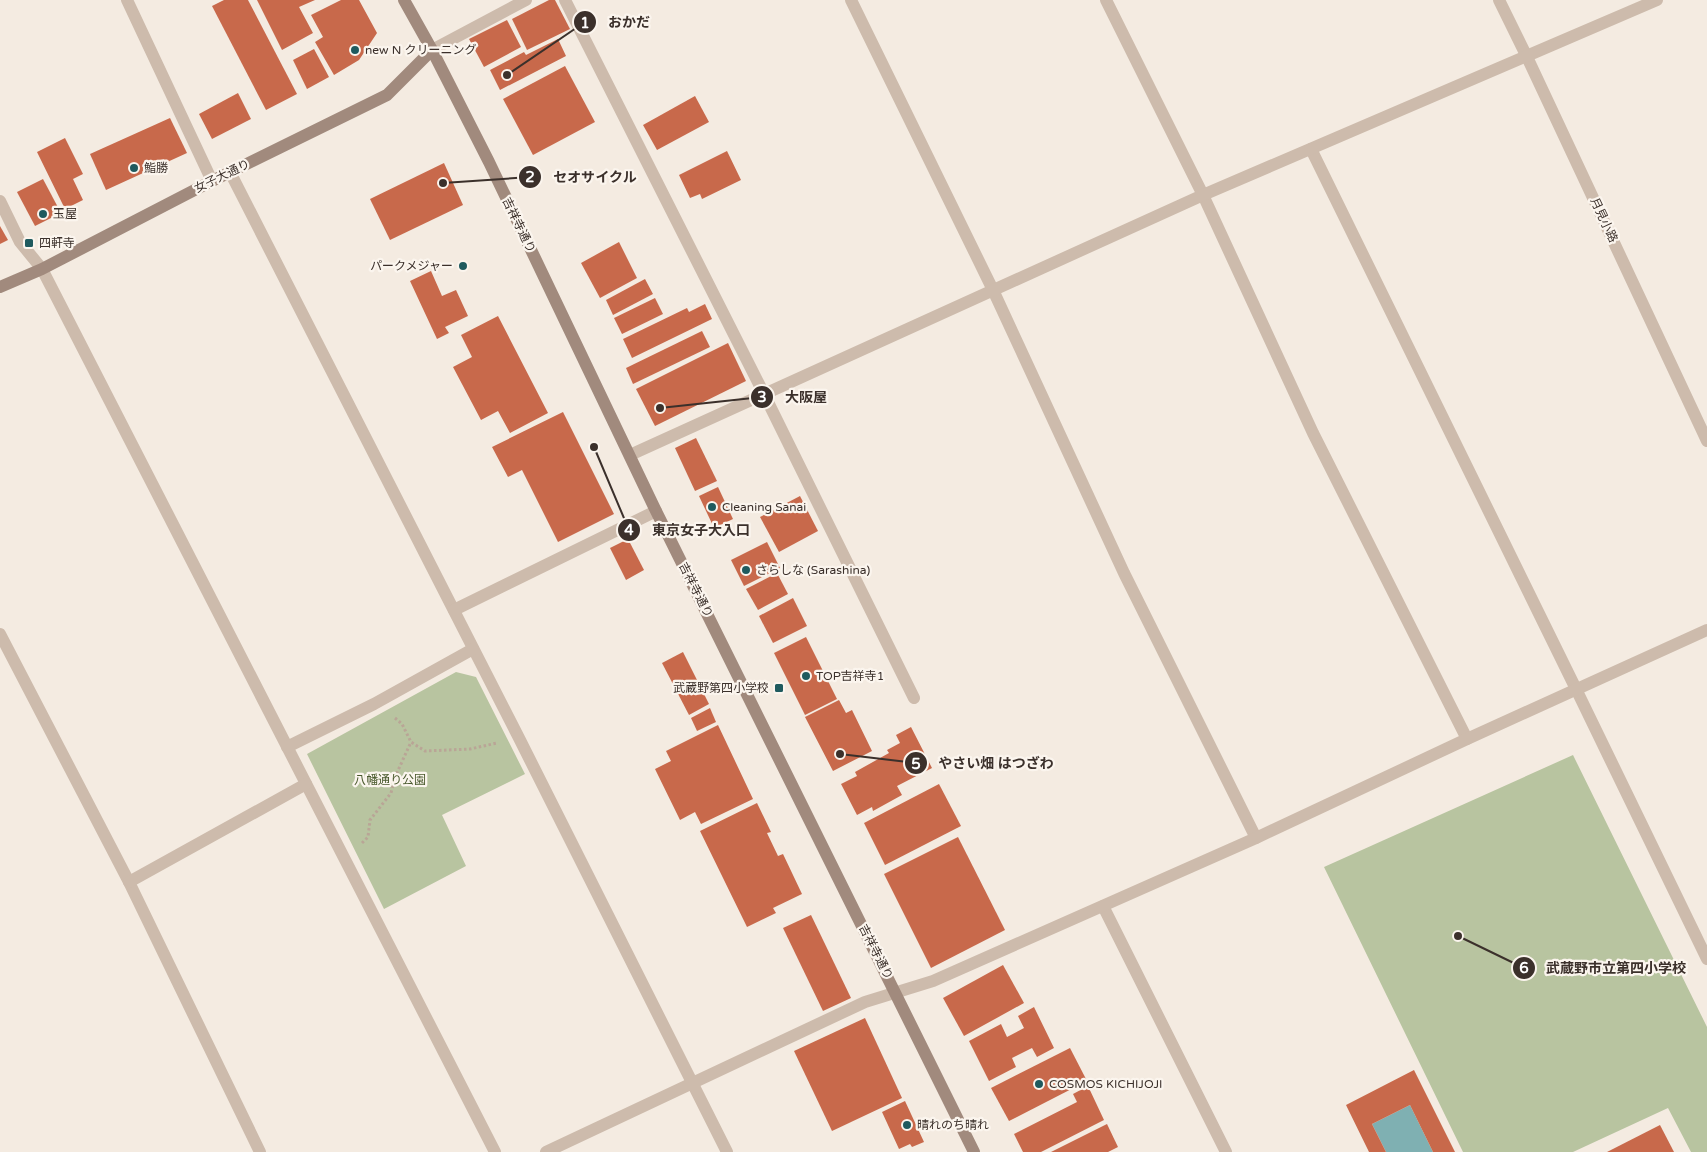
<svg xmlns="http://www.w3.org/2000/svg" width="1707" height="1152" font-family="'Varela Round','Noto Sans JP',sans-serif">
  <rect width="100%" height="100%" fill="#f4ebe1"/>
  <!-- green -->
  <g fill="#b8c4a0">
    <path d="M456 672 476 677 525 774 442 815 466 866 384 909 307 754Z"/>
    <path d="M1573 755 1707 1027V1152H1691L1668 1108 1573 1152H1463L1324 867Z"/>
  </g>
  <!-- water -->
  <path fill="#7fb0b2" d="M1410 1105 1433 1152H1386L1372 1124Z"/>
  <!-- building -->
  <g fill="#c8694b">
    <path d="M224 0H248L297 94 266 110 212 6Z"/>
    <path d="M257 0H315L299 7 313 33 282 50Z"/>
    <path d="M341 0H359L377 33 359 60 334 75 315 42 323 37 311 15Z"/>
    <path d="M549 0H555L570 29 527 50 512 19Z"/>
    <path d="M507 20 521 47 484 67 469 39Z"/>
    <path d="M558 39 566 56 500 90 490 70 524 52 526 55Z"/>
    <path d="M314 49 329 77 307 89 293 60Z"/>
    <path d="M565 66 595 122 533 155 503 99Z"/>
    <path d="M238 93 251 119 212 139 199 114Z"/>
    <path d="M695 96 709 122 657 150 643 125Z"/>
    <path d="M170 118 187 153 106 190 90 154Z"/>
    <path d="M65 138 83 174 73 179 83 200 65 209 37 152Z"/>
    <path d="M727 151 741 180 702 199 700 194 690 198 679 175Z"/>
    <path d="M444 163 463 205 390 240 370 199Z"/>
    <path d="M43 179 61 213 35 226 17 192Z"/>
    <path d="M0 226 8 240 0 244Z"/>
    <path d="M619 242 637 278 600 298 581 263Z"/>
    <path d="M431 271 442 296 456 290 468 316 445 327 449 333 437 339 410 281Z"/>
    <path d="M645 279 653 294 613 315 606 300Z"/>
    <path d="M655 298 663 314 622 334 614 318Z"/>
    <path d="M705 304 712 319 632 358 623 339 687 308 689 312Z"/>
    <path d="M498 316 548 413 510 433 498 411 481 420 453 367 472 357 461 335Z"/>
    <path d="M702 331 710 347 633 384 626 368Z"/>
    <path d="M728 343 746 381 655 426 636 389Z"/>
    <path d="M563 412 614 514 558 542 522 470 508 477 492 447Z"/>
    <path d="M696 438 717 481 695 491 675 448Z"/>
    <path d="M718 487 733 519 714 528 699 496Z"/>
    <path d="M800 496 818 531 779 552 760 517Z"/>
    <path d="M628 539 644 570 626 580 610 548Z"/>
    <path d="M767 542 780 568 744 586 731 560Z"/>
    <path d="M777 573 788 594 758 610 746 589Z"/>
    <path d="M793 598 807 626 773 643 759 616Z"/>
    <path d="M806 637 837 699 805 715 774 653Z"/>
    <path d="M683 652 709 704 689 715 662 663Z"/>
    <path d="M839 700 846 713 852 710 872 751 833 771 805 717Z"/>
    <path d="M710 708 716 722 697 731 691 718Z"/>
    <path d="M718 725 753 799 701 824 695 812 680 820 655 769 671 761 666 751Z"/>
    <path d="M911 727 932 768 897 786 902 795 873 811 872 807 857 815 841 784 857 776 855 772 889 753 887 750 900 743 896 735Z"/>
    <path d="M939 784 961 826 885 865 864 823Z"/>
    <path d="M757 803 771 832 767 833 778 856 783 854 802 894 773 908 776 913 747 927 700 831Z"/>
    <path d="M958 837 1005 930 931 968 884 874Z"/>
    <path d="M811 915 851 998 823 1011 783 928Z"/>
    <path d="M1003 965 1024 1003 964 1036 943 998Z"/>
    <path d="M1034 1007 1054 1048 1037 1057 1032 1048 1012 1058 1016 1067 989 1081 969 1041 1001 1024 1007 1037 1024 1028 1018 1016Z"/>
    <path d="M865 1018 902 1098 832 1131 794 1051Z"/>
    <path d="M1070 1048 1087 1081 1009 1121 991 1088Z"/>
    <path d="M1414 1070 1455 1152H1433L1410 1105 1372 1124 1386 1152H1369L1346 1105Z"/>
    <path d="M1088 1086 1104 1120 1041 1152H1023L1014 1134 1077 1102 1073 1094Z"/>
    <path d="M905 1101 924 1142 912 1147 910 1144 899 1149 882 1112Z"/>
    <path d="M1107 1124 1118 1147 1108 1152H1051Z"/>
    <path d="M1660 1125 1674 1152H1607Z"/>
  </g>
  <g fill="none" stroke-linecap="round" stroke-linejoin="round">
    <!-- path -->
    <g stroke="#b9a596" stroke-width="3" stroke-dasharray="2.5 2.5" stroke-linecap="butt">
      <path d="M395 718 402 724 411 742 425 751 470 749 497 743"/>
      <path d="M362 843 368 837 370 820 391 793 395 777 411 742"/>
    </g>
    <!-- service -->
    <g stroke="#cdbbac" stroke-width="12">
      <path d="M565 0 764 394 914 698"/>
      <path d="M1106 0 1203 195 1313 433 1467 739"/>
      <path d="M1311 149 1577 691"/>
      <path d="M1103 906 1226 1152"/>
    </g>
    <!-- pedestrian -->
    <path stroke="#cdbbac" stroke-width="12" d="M0 201 20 242 42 269"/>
    <!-- minor -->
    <g stroke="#cdbbac" stroke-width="12">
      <path d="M127 0 212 181"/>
      <path d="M851 0 993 290 1124 573 1256 838"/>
      <path d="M1499 0 1527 57 1707 441"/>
      <path d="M432 50 526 0"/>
      <path d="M230 172 519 738 727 1152"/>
      <path d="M42 269 495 1152"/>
      <path d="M630 455 1203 195 1657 0"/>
      <path d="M454 610 656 511"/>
      <path d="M0 634 129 882 260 1152"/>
      <path d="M1577 691 1707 959"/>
      <path d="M287 747 374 704 473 649"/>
      <path d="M129 882 306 784"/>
      <path d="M546 1152 865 1002 933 981 1256 838 1467 739 1707 630"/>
    </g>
    <!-- secondary -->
    <g stroke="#a18a7d" stroke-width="12">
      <path d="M404 0 432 50 489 162 656 511 974 1152"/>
      <path d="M0 287 42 269 212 181 387 95 432 50"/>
    </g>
  </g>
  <!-- markers -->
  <g fill="#1f5a5e" stroke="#fbf5ee" stroke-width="2">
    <circle cx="355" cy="50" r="5"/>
    <circle cx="134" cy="168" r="5"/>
    <circle cx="43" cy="214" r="5"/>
    <rect x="24" y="238" width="10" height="10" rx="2.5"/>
    <circle cx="463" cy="266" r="5"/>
    <circle cx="712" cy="507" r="5"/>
    <circle cx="746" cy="570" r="5"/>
    <circle cx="806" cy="676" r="5"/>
    <rect x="774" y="683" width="10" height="10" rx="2.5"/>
    <circle cx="1039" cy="1084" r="5"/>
    <circle cx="907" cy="1125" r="5"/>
  </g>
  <g text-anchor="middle" stroke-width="4.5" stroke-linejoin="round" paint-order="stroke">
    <!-- poi labels -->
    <g font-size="12" fill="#3b302b" stroke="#fbf5ee" text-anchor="start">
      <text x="365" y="54">new N クリーニング</text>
      <text x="144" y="172">鮨勝</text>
      <text x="53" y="218">玉屋</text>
      <text x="39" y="247">四軒寺</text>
      <text x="453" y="270" text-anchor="end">パークメジャー</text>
      <text x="722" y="511">Cleaning Sanai</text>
      <text x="756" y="574">さらしな (Sarashina)</text>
      <text x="816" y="680">TOP吉祥寺1</text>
      <text x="769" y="692" text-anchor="end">武蔵野第四小学校</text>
      <text x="1049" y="1088">COSMOS KICHIJOJI</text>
      <text x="917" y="1129">晴れのち晴れ</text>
    </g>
    <!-- street labels -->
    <g font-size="12" fill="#3b302b" stroke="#fbf5ee">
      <text transform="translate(222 176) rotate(-26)" y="4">女子大通り</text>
      <text transform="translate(1604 220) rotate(65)" y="4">月見小路</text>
      <text transform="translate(519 225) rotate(64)" y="4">吉祥寺通り</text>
      <text transform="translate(696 590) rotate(63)" y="4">吉祥寺通り</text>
      <text transform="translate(876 952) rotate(63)" y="4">吉祥寺通り</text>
    </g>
    <!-- park labels -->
    <g font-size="12" fill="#4a5a2e" stroke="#fbf5ee">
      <text x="390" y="784">八幡通り公園</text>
    </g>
  </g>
  <!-- callouts -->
  <path fill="none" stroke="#3b302b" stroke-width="2" d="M507 75L585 22M443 183L530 177M660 408L762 397M594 447L629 530M840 754L916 763M1458 936L1524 968"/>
  <g fill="#3b302b" stroke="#fbf5ee" stroke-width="2">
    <circle cx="507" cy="75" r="5"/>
    <circle cx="443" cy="183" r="5"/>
    <circle cx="660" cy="408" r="5"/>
    <circle cx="594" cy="447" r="5"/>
    <circle cx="840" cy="754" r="5"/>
    <circle cx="1458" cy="936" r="5"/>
    <circle cx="585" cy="22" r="12"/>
    <circle cx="530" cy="177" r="12"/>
    <circle cx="762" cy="397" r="12"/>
    <circle cx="629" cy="530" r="12"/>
    <circle cx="916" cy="763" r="12"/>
    <circle cx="1524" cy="968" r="12"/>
  </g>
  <g font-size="15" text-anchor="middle" font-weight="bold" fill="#fff">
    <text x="585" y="28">1</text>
    <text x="530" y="182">2</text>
    <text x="762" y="402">3</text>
    <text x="629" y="535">4</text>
    <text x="916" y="769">5</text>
    <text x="1524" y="973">6</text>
  </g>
  <g font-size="14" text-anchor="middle" font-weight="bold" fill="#3b302b" stroke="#fbf5ee" stroke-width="4.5" stroke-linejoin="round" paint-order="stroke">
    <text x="629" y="27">おかだ</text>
    <text x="595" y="182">セオサイクル</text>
    <text x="806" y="402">大阪屋</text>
    <text x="701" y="535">東京女子大入口</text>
    <text x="996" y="768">やさい畑 はつざわ</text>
    <text x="1616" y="973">武蔵野市立第四小学校</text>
  </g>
</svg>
